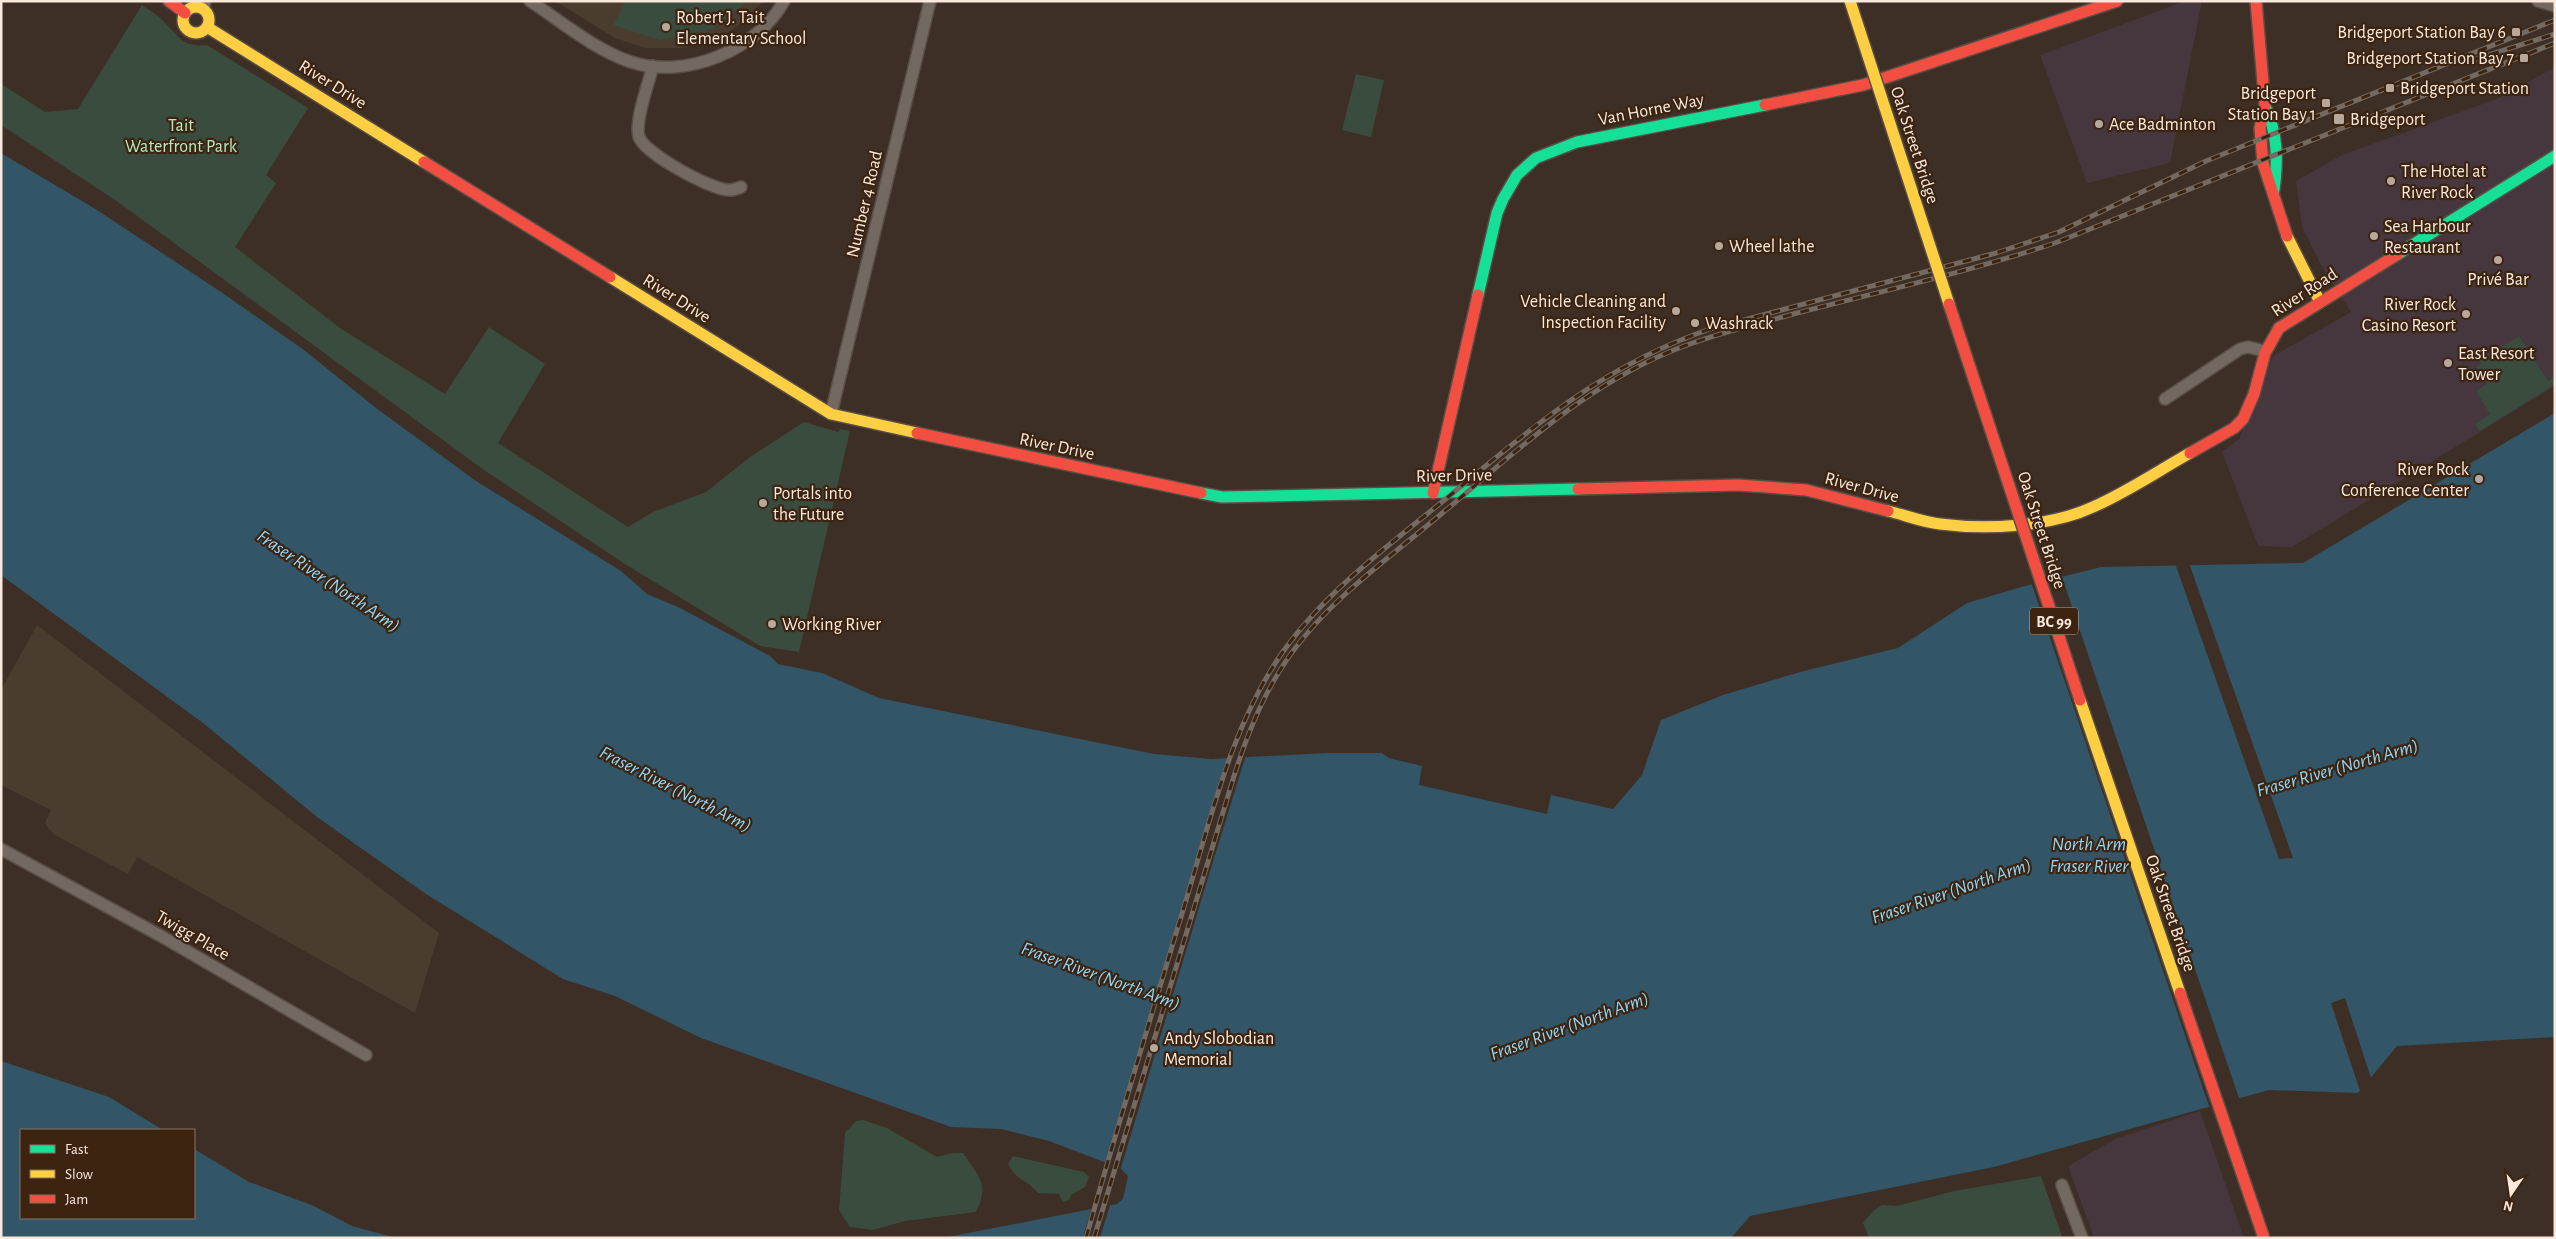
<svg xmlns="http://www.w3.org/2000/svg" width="2556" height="1239" font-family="'Alegreya Sans',sans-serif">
  <rect width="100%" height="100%" fill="#3d2f25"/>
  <!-- commercial -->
  <g fill="#46363e">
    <path d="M2185 1H2202L2170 163 2087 183 2040 55Z"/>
    <path d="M2555 67V386L2292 547 2258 546 2222 452 2239 439 2273 356 2351 312 2322 267 2302 227 2296 181 2342 155 2499 98Z"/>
    <path d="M2200 1111 2244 1238H2094L2068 1166 2115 1139Z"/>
  </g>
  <!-- education -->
  <g fill="#4b3c30">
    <path d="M555 1H763L747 19 718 39 682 48H645L615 38Z"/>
    <path d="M37 625 439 933 415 1013 137 857 128 874 53 834 45 823 51 810 1 785V690Z"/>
  </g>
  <!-- green -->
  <g fill="#3a4c3d">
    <path d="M626 1H748L712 29 660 40 613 25Z"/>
    <path d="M142 5C149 10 158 15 164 22 181 38 181 47 207 45L308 108 266 175 276 183 235 247 340 328 445 394 489 327 545 364 498 443 628 527 653 512 706 492 750 457 804 422 838 432 840 429 850 431 799 652 760 646 625 564 484 470 118 202 1 125V84L45 112 78 109Z"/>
    <path d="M1356 74 1384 80 1371 137 1342 130Z"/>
    <path d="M2519 336 2548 381 2555 377V384L2480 431 2475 424 2490 414 2476 391 2487 384 2476 367 2481 364 2479 361Z"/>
    <path d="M863 1120 887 1128 937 1157 952 1153H963C979 1177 990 1184 976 1212L905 1221 873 1230 850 1227 839 1210 845 1133 856 1121Z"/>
    <path d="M1013 1156 1084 1172 1089 1177 1085 1187 1071 1195 1069 1200 1063 1202 1059 1194 1038 1193C1026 1178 1017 1182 1008 1164Z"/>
    <path d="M2041 1176 2062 1236 2058 1238H1869L1863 1223 1873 1211 1882 1205 1897 1206 1954 1191Z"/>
  </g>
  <!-- water -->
  <g fill="#325667">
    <path d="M1 153 97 210 224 294 304 350 376 408 476 481 621 571 647 594 678 607 770 656 778 664 822 673 879 698 1154 754 1212 759 1327 753H1382L1389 758 1422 766 1419 785 1547 814 1551 795 1613 809 1642 775 1661 720 1723 695 1800 672 1898 648 1967 603 2025 586 2101 567 2303 563 2555 413V1037L2397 1046 2358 1093 2269 1090 1994 1167 1750 1216 1731 1238H943L1117 1204 1123 1199 1128 1176 1120 1168 1049 1141 1001 1129 951 1127 701 1038 615 996 563 979 426 894 317 817 203 723 1 575Z"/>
    <path d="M1 1061 109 1097 163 1130H21V1218H194V1149L249 1182 314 1206 352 1226 396 1238H1Z"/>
  </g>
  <!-- pier -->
  <g fill="#3d2f25">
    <path d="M2175 563H2189L2293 858 2279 859Z"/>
    <path d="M2061 574 2103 699 2240 1101 2210 1109 2031 582Z"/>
    <path d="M1246 755 1204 891 1120 1171 1105 1164 1221 775 1228 756Z"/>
    <path d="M2345 998 2372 1081 2361 1094 2331 1003Z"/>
    <path d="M1111 1202 1100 1238H1083L1092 1206Z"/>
  </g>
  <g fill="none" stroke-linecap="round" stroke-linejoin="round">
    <defs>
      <g id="street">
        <path d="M530 1C562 22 595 50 631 62 686 80 757 50 784 1"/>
        <path d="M2538 1 2555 6"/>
        <path d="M203 9 205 1"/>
        <path d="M653 66C649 82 634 122 639 137 645 154 713 191 730 190 734 190 738 188 741 187"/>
        <path d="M2165 399 2240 349 2248 347 2265 351"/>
        <path d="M831 414 930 1"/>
        <path d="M1 849 161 936 366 1055"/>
        <path d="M2062 1185 2082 1238"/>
      </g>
      <g id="fast">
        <path d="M2265 106C2278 134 2278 160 2274 190"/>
        <path d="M2398 254 2555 156"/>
        <path d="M1478 295 1497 213 1503 199 1517 175 1536 158 1577 142 1765 105"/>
        <path d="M1201 493 1222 497 1578 489"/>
      </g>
      <g id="slow">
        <circle cx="196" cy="20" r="13"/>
        <path d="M207 27 424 162"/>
        <path d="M2287 236 2320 302"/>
        <path d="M610 277 831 414 917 433"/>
        <path d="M1888 511C1905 515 1922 522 1940 524 1986 530 2050 527 2093 507 2127 492 2158 471 2190 453"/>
      </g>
      <g id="jam">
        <path d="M169 1 185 13"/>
        <path d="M2256 1 2265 106 2260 128 2263 163 2287 236"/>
        <path d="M1765 105 1863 85 2117 1"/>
        <path d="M424 162 610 277"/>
        <path d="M917 433 1201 493"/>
        <path d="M2190 453 2234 428 2243 419 2254 394 2265 353 2279 328 2398 254"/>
        <path d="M1578 489 1738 485 1806 490 1888 511"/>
        <path d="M1433 493 1478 295"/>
      </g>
    </defs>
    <!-- street casing -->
    <use href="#street" stroke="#594e45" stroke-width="14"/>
    <!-- fast casing -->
    <use href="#fast" stroke="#594e45" stroke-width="14"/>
    <!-- slow casing -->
    <use href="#slow" stroke="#594e45" stroke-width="14"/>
    <!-- jam casing -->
    <use href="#jam" stroke="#594e45" stroke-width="14"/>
    <!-- street -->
    <use href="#street" stroke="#746961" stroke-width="11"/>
    <!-- fast -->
    <use href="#fast" stroke="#16e098" stroke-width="11"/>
    <!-- slow -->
    <use href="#slow" stroke="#ffcf43" stroke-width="11"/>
    <!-- jam -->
    <use href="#jam" stroke="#f24e42" stroke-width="11"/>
    <defs>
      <g id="rail">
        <path d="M2473 60 2555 34"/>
        <path d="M1086 1238C1118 1124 1153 1010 1187 897 1212 814 1232 725 1282 653 1330 585 1402 536 1465 483 1544 417 1611 363 1710 329L1996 253 2059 232 2206 161 2555 20"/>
        <path d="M1094 1238 1234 776C1248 732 1265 689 1293 651 1333 597 1389 558 1440 515 1512 455 1581 389 1669 352 1710 335 1754 325 1797 313 1883 291 1971 271 2055 243L2555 43"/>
      </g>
    </defs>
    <!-- rail casing -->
    <use href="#rail" stroke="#746a61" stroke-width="5"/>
    <!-- rail -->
    <use href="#rail" stroke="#3c2411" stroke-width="3" stroke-dasharray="9" stroke-linecap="butt"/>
    <defs>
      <g id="slow-bridge">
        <path d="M1850 1 1949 304"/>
        <path d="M2080 700 2180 993"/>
      </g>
      <g id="jam-bridge">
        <path d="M1949 304 2080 700"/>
        <path d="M2180 993 2264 1238"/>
      </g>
    </defs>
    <!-- slow-bridge casing -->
    <use href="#slow-bridge" stroke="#594e45" stroke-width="14" stroke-linecap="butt"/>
    <!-- jam-bridge casing -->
    <use href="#jam-bridge" stroke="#594e45" stroke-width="14" stroke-linecap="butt"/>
    <!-- slow-bridge -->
    <use href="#slow-bridge" stroke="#ffcf43" stroke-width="11"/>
    <!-- jam-bridge -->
    <use href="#jam-bridge" stroke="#f24e42" stroke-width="11"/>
  </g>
  <!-- markers -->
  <g fill="#b7a89d" stroke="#3c2411" stroke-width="2">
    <circle cx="666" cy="27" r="5"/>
    <rect x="2511" y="27" width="10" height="10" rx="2.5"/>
    <rect x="2519" y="53" width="10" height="10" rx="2.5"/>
    <rect x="2385" y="83" width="10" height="10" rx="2.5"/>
    <rect x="2321" y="98" width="10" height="10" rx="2.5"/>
    <rect x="2333" y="113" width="12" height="12" rx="2.5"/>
    <circle cx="2099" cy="124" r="5"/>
    <circle cx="2391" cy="181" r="5"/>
    <circle cx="2374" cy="236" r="5"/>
    <circle cx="1719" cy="246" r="5"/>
    <circle cx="2498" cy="260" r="5"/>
    <circle cx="1676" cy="311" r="5"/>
    <circle cx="2466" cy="314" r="5"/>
    <circle cx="1695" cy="323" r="5"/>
    <circle cx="2448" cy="363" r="5"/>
    <circle cx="2479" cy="479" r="5"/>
    <circle cx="763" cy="503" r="5"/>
    <circle cx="772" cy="624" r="5"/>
    <circle cx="1154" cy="1048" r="5"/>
  </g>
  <g text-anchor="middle" stroke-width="4.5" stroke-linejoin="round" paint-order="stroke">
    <!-- shield labels -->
    <rect fill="#3c2411" stroke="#c0aea0" stroke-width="1" x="2030" y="607.5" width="48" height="27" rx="4"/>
    <g font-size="16" font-weight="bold" fill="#f9e9dd">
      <text x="2054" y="627">BC 99</text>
    </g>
    <!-- poi labels -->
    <g font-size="18" fill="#f9e9dd" stroke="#3c2411" text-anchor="start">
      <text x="676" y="23">Robert J. Tait<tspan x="676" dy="21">Elementary School</tspan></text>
      <text x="2506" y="38" text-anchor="end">Bridgeport Station Bay 6</text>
      <text x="2514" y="64" text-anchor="end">Bridgeport Station Bay 7</text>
      <text x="2400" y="94">Bridgeport Station</text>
      <text x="2316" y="99" text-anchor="end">Bridgeport<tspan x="2316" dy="21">Station Bay 1</tspan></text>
      <text x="2350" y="125">Bridgeport</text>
      <text x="2109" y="130">Ace Badminton</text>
      <text x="2401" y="177">The Hotel at<tspan x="2401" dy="21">River Rock</tspan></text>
      <text x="2384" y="232">Sea Harbour<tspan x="2384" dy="21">Restaurant</tspan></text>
      <text x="1729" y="252">Wheel lathe</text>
      <text x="2498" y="285" text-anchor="middle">Privé Bar</text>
      <text x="1666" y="307" text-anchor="end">Vehicle Cleaning and<tspan x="1666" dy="21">Inspection Facility</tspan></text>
      <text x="2456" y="310" text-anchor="end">River Rock<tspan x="2456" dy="21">Casino Resort</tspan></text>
      <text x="1705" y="329">Washrack</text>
      <text x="2458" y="359">East Resort<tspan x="2458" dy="21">Tower</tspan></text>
      <text x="2469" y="475" text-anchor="end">River Rock<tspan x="2469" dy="21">Conference Center</tspan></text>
      <text x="773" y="499">Portals into<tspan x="773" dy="21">the Future</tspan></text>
      <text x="782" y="630">Working River</text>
      <text x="1164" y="1044">Andy Slobodian<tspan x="1164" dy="21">Memorial</tspan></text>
    </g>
    <!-- street labels -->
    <g font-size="18" fill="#f9e9dd" stroke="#3c2411">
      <text transform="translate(333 84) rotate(32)" y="6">River Drive</text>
      <text transform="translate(1651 109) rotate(-11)" y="6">Van Horne Way</text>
      <text transform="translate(1915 145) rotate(72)" y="6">Oak Street Bridge</text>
      <text transform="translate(864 204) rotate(-77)" y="6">Number 4 Road</text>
      <text transform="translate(2304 292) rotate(-33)" y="6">River Road</text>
      <text transform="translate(677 298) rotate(32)" y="6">River Drive</text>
      <text transform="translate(1057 446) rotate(12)" y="6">River Drive</text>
      <text transform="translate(1454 475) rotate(-1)" y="6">River Drive</text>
      <text transform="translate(1862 487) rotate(15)" y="6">River Drive</text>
      <text transform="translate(2042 530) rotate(72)" y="6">Oak Street Bridge</text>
      <text transform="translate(2171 913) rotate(71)" y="6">Oak Street Bridge</text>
      <text transform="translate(193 935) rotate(30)" y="6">Twigg Place</text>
    </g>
    <!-- park labels -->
    <g font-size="18" fill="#afecc2" stroke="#3c2411">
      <text x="181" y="131">Tait<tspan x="181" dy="21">Waterfront Park</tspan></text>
    </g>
    <!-- water labels -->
    <g font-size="19" font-style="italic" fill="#8fd7f8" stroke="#3c2411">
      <text transform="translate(329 580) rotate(34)" y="7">Fraser River (North Arm)</text>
      <text transform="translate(2337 767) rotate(-16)" y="7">Fraser River (North Arm)</text>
      <text transform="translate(676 788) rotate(27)" y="7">Fraser River (North Arm)</text>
      <text x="2089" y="850">North Arm<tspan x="2089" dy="22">Fraser River</tspan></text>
      <text transform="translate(1951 890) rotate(-19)" y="7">Fraser River (North Arm)</text>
      <text transform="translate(1101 975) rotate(20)" y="7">Fraser River (North Arm)</text>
      <text transform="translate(1569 1025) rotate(-20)" y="7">Fraser River (North Arm)</text>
    </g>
  </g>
  <!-- border -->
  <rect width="2556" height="1239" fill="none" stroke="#f9e9dd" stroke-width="5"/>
  <!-- legend -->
  <rect x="20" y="1129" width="175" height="90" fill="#3c2411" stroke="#887363"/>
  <rect x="30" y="1145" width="25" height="8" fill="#16e098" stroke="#887363"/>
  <text x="65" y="1154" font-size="15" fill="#f9e9dd">Fast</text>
  <rect x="30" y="1170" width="25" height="8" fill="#ffcf43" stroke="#887363"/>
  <text x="65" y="1179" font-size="15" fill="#f9e9dd">Slow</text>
  <rect x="30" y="1195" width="25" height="8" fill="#f24e42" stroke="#887363"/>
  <text x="65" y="1204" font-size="15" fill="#f9e9dd">Jam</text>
  <!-- north arrow -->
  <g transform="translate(2511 1194) rotate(193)" stroke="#3c2411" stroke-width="4" paint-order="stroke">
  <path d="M0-4L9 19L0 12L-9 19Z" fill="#f9e9dd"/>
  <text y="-8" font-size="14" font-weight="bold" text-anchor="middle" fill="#f9e9dd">N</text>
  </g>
</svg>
